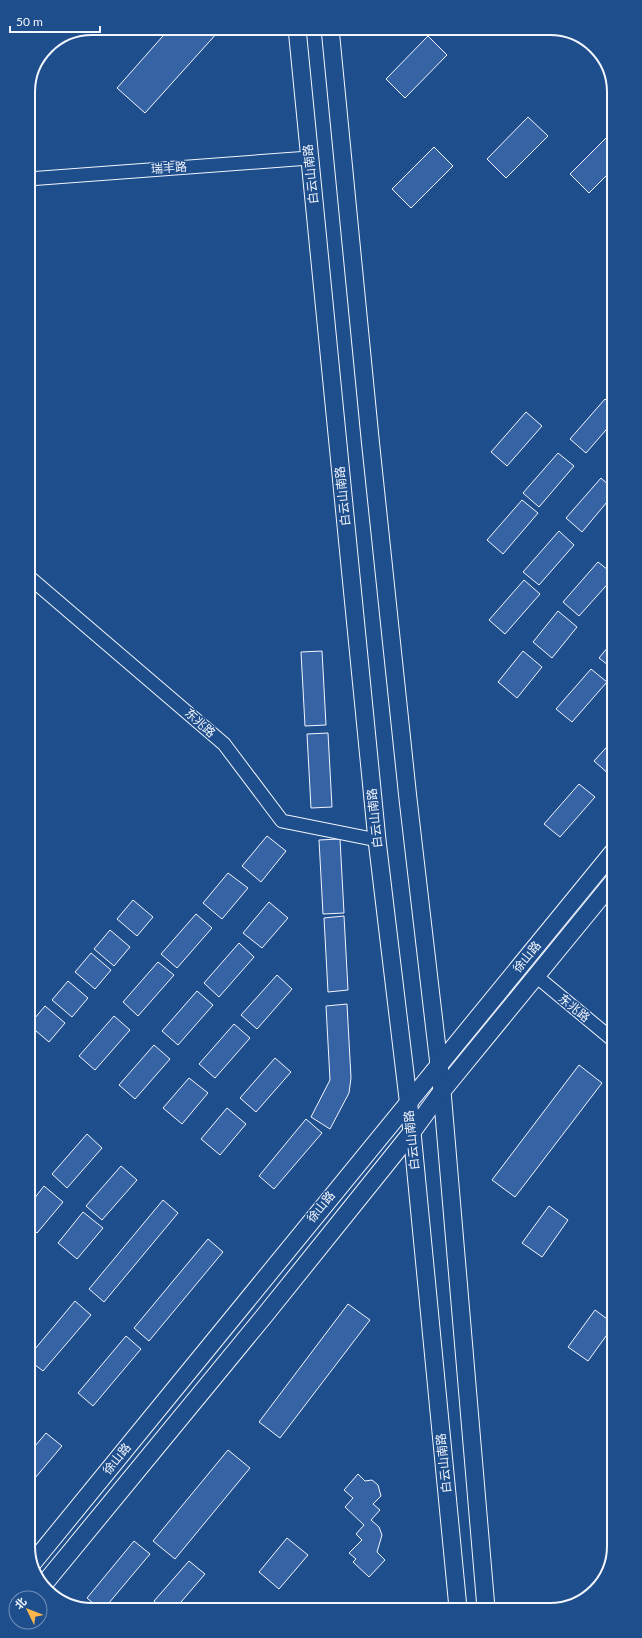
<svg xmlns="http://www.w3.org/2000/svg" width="642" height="1638" font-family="Lato,'Noto Sans SC',sans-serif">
  <rect width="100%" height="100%" fill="#1f4e8c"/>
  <!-- building -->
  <g fill="#3563a3" stroke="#f2f6ff">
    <path d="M170 28H213L218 32 145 113 117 88Z"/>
    <path d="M428 36 447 55 405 98 386 79Z"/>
    <path d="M528 117 548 136 506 178 487 159Z"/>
    <path d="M612 132V170L589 193 570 174Z"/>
    <path d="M434 147 453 166 411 208 392 189Z"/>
    <path d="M605 399 612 405V423L586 453 570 439Z"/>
    <path d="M526 412 542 426 507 466 491 452Z"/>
    <path d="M558 453 574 466 539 507 523 493Z"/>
    <path d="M612 463V475L606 470Z"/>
    <path d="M601 478 612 488V496L582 532 566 518Z"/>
    <path d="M522 500 538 513 503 554 487 540Z"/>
    <path d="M559 531 574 545 539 585 523 572Z"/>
    <path d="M598 562 613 574V578L579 616 563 602Z"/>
    <path d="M524 580 540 594 505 634 489 620Z"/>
    <path d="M558 611 577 627 552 658 533 642Z"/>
    <path d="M613 641V669L599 658Z"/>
    <path d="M322 651 326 725 305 726 301 652Z"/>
    <path d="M523 651 542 667 517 698 498 682Z"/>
    <path d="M591 669 607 682 572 722 556 709Z"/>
    <path d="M328 733 332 807 311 808 307 734Z"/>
    <path d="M613 740V772L610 775 594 761Z"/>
    <path d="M579 784 595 797 560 837 544 824Z"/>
    <path d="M267 836 286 851 261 882 242 866Z"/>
    <path d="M340 839 344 913 323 914 319 840Z"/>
    <path d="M228 873 248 888 222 919 203 903Z"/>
    <path d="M133 900 153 917 137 936 117 919Z"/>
    <path d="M269 902 288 918 262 948 243 933Z"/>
    <path d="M196 914 212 928 177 968 161 954Z"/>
    <path d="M344 916 348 990 328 992 324 918Z"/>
    <path d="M110 930 130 947 114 966 94 949Z"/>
    <path d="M239 943 254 957 219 997 204 983Z"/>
    <path d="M91 953 111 970 95 989 75 972Z"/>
    <path d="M158 962 174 975 138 1016 123 1002Z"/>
    <path d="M277 975 292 989 257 1029 241 1015Z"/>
    <path d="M68 981 88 998 72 1017 52 1000Z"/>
    <path d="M197 991 213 1005 178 1045 162 1031Z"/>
    <path d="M347 1004 351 1078 349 1093 330 1129 311 1117 330 1080 326 1006Z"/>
    <path d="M45 1006 65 1023 49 1042 29 1025Z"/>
    <path d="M114 1016 130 1030 95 1070 79 1056Z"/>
    <path d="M234 1024 250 1038 215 1078 199 1064Z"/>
    <path d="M154 1045 170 1059 135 1099 119 1085Z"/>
    <path d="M275 1058 291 1072 256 1112 240 1098Z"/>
    <path d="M579 1065 602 1083 515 1197 492 1180Z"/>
    <path d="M189 1078 208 1093 182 1124 163 1108Z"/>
    <path d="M227 1108 246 1124 220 1155 201 1139Z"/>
    <path d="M306 1119 322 1133 274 1189 259 1176Z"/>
    <path d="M87 1134 102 1148 67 1188 52 1174Z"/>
    <path d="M121 1166 137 1180 102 1220 86 1206Z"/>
    <path d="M44 1186 63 1202 37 1233 30 1227V1204Z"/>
    <path d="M163 1200 178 1213 104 1302 89 1289Z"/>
    <path d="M549 1206 568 1220 542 1257 522 1243Z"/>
    <path d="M83 1212 103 1228 77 1259 58 1243Z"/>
    <path d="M208 1239 223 1252 149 1341 134 1328Z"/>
    <path d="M75 1301 91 1315 43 1371 30 1361V1355Z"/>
    <path d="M348 1304 370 1320 280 1438 259 1422Z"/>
    <path d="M595 1310 614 1324V1325L588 1361 568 1347Z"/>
    <path d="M126 1336 141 1349 93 1406 78 1393Z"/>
    <path d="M46 1433 62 1446 30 1484V1452Z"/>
    <path d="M228 1450 250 1468 175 1559 153 1541Z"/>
    <path d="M358 1474 365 1481 372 1480 378 1485 381 1496 373 1504 380 1510 371 1520 379 1527 382 1535 377 1552 385 1560 369 1577 353 1562 356 1559 349 1553 362 1540 356 1534 364 1525 345 1507 353 1498 344 1490Z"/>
    <path d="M287 1538 308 1555 279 1589 259 1572Z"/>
    <path d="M134 1541 150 1554 103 1610H101L87 1598Z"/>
    <path d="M189 1561 205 1574 175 1609 164 1610 154 1601Z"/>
    <path d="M153 1605 158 1610H150Z"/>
  </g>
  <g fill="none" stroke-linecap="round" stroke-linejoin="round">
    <defs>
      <g id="minor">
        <path d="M28 179 309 158"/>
        <path d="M29 577 224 744 282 821 377 840"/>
        <path d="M536 976 613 1040"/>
      </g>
      <g id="major">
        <path d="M297 28 377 840 412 1132 458 1608"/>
        <path d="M330 28 370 438 408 799 442 1091 486 1608"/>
        <path d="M31 1565 613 852"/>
        <path d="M44 1584 265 1315 412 1132 442 1091 613 882"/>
      </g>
    </defs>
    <!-- minor casing -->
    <use href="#minor" stroke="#f2f6ff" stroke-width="15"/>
    <!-- major casing -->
    <use href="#major" stroke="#f2f6ff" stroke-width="19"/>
    <!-- minor -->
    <use href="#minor" stroke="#1f4e8c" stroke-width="13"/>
    <!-- major -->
    <use href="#major" stroke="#1f4e8c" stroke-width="17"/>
  </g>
  <g text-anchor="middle" stroke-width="3" stroke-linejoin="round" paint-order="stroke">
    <!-- street labels -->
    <g font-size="12" fill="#f2f6ff" stroke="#1f4e8c">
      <text transform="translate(169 168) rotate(-4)" y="4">瑞丰路</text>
      <text transform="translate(311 174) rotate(-96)" y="4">白云山南路</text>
      <text transform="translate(343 496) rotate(-96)" y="4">白云山南路</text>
      <text transform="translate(200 723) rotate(42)" y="4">东兆路</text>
      <text transform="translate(375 818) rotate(-96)" y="4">白云山南路</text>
      <text transform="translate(527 957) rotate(-51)" y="4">徐山路</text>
      <text transform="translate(574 1008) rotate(39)" y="4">东兆路</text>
      <text transform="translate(412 1140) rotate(-96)" y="4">白云山南路</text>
      <text transform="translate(321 1207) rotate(-51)" y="4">徐山路</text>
      <text transform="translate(117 1459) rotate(-51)" y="4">徐山路</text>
      <text transform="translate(444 1463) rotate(-96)" y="4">白云山南路</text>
    </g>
  </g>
  <!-- crop -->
  <path d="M0 0H642V1638H0ZM92 35H550A57 57 0 0 1 607 92V1546A57 57 0 0 1 550 1603H92A57 57 0 0 1 35 1546V92A57 57 0 0 1 92 35Z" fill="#1f4e8c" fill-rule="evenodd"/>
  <path fill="none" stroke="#f2f6ff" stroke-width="2" d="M92 35H550A57 57 0 0 1 607 92V1546A57 57 0 0 1 550 1603H92A57 57 0 0 1 35 1546V92A57 57 0 0 1 92 35Z"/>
  <!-- north arrow -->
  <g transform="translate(28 1610) rotate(313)"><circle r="19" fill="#1f4e8c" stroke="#7391ba"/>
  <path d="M0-3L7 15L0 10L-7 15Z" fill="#ffb74d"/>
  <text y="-6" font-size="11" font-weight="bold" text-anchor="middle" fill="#f2f6ff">北</text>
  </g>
  <!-- scale -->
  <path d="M10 26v6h90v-6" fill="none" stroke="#f2f6ff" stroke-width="2"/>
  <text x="16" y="26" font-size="12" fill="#f2f6ff" stroke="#1f4e8c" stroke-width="3" paint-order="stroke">50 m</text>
</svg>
